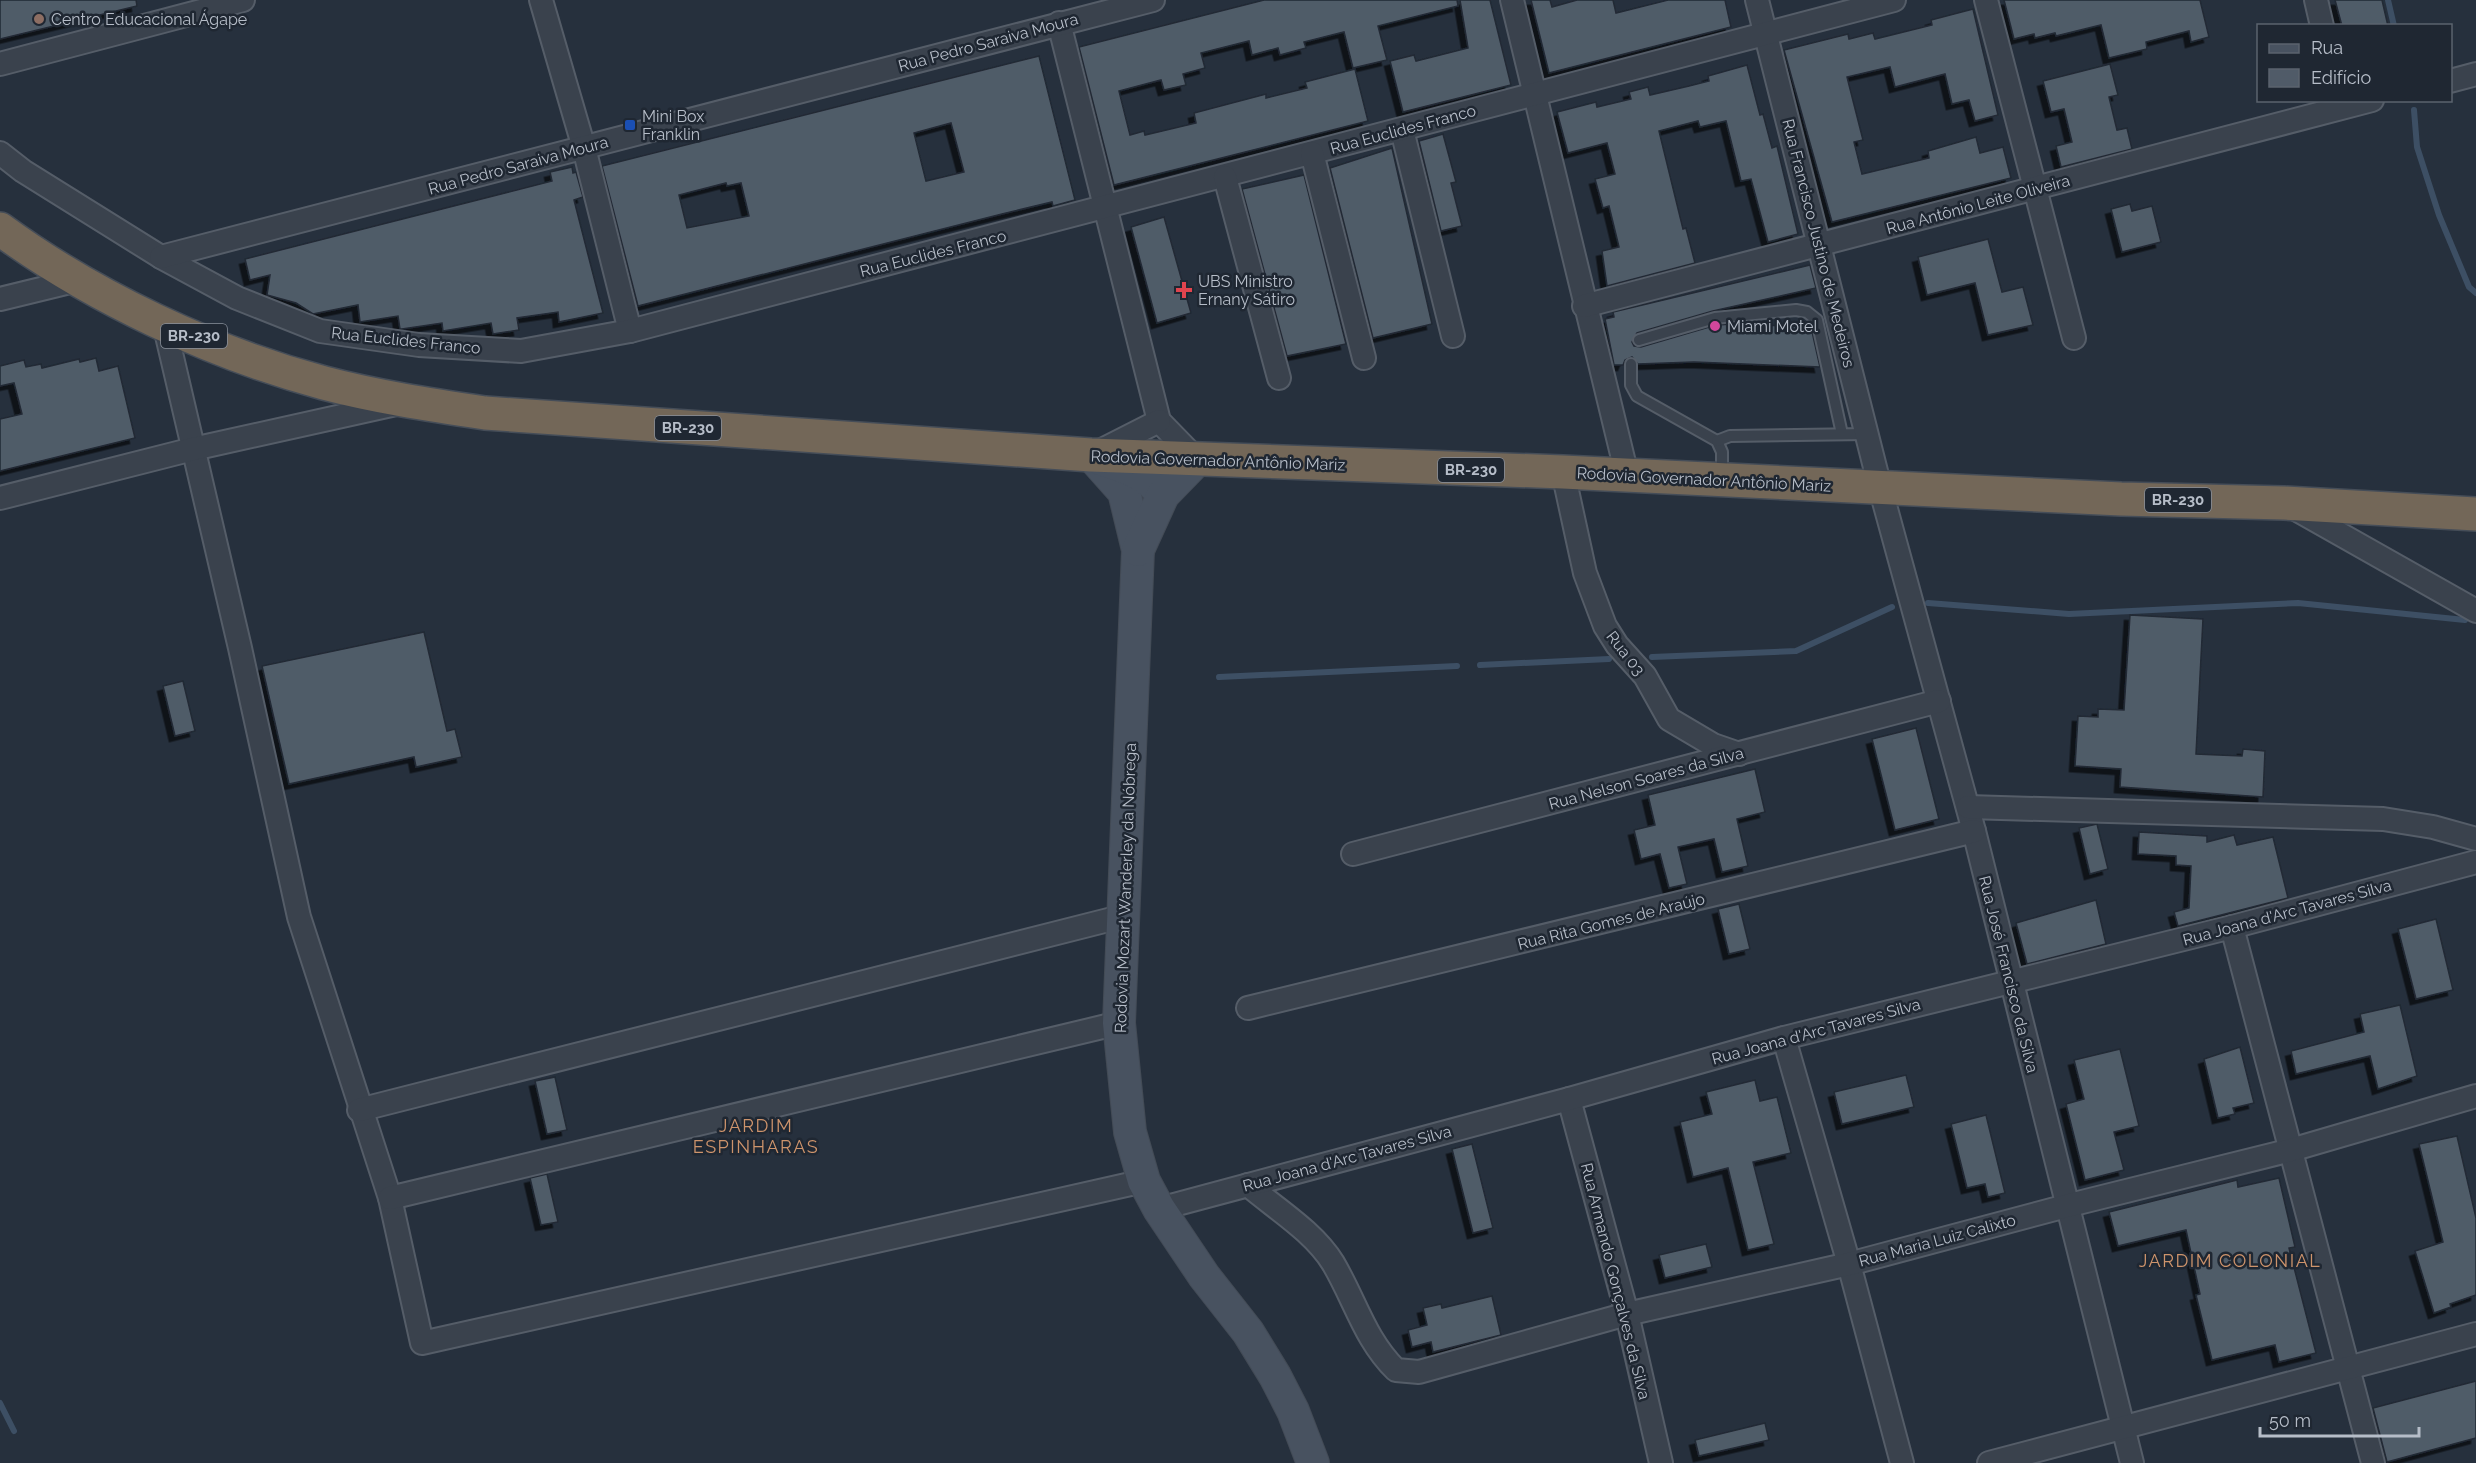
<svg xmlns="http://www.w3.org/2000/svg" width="2476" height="1463" font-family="Raleway,sans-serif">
  <defs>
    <filter id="shadow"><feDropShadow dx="-5.5" dy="5.5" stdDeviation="0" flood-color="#0009"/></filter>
  </defs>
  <rect width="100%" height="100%" fill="#26303d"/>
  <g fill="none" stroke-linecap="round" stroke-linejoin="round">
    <!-- stream -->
    <g stroke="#3d4f64" stroke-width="6">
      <path d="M2388 0 2394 26"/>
      <path d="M2414 110 2417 147 2439 215 2469 287 2476 293"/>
      <path d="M1928 603 2069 614 2298 603 2465 620"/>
      <path d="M1652 657 1796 651 1892 607"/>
      <path d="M1480 665 1609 659"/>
      <path d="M1219 677 1457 666"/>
      <path d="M0 1403 14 1431"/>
    </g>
  </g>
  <!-- building -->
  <g fill="#505b68" stroke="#212934" stroke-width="1.5" fill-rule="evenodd" filter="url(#shadow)">
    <path d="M0 0H136L137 6 0 39Z"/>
    <path d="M1264 0H1457L1458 6 1378 26 1387 60 1353 68 1344 32 1304 42 1306 48 1280 55 1278 48 1252 55 1249 41 1201 53 1205 68 1183 74 1186 85 1164 90 1161 80 1119 91 1130 135 1144 131 1145 135 1196 123 1194 113 1266 94V98L1307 88 1305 82 1355 69 1368 121 1114 185 1079 47Z"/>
    <path d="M1460 0H1490L1511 85 1403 112 1390 61 1414 55 1416 61 1468 48Z"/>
    <path d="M1531 0H1550L1552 7 1577 0H1613L1616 13 1668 0H1725L1731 27 1549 73Z"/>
    <path d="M2004 0H2200L2209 37 2191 42 2189 31 2146 42 2147 49 2109 58 2101 25 2056 36 2055 33 2035 38 2034 34 2014 39Z"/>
    <path d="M2335 0H2382L2388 26H2342Z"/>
    <path d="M1973 9 1998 115 1975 121 1969 100 1952 104 1945 74 1895 87 1890 67 1847 77 1863 140 1854 142 1862 174 1929 158 1928 151 1976 137 1980 153 2003 147 2011 178 1832 222 1784 50 1848 34 1849 39 1873 33 1875 39 1932 25 1931 20Z"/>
    <path d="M1039 56 1075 200 1053 206 1052 202 1002 214 638 306 602 166ZM951 123 964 172 926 181 914 133ZM726 183 727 186 741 183 749 216 687 228 679 195Z"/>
    <path d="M2110 64 2118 95 2109 97 2117 130 2127 128 2132 149 2061 167 2056 146 2072 142 2064 109 2051 112 2043 81Z"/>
    <path d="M1747 65 1760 115 1763 114 1772 148 1777 146 1798 234 1768 242 1751 179 1741 181 1726 121 1700 127 1698 121 1659 131 1683 229 1686 228 1695 263 1607 286 1602 251 1619 247 1609 206 1603 208 1595 179 1615 174 1607 143 1568 153 1557 112 1596 102 1597 107 1631 99 1629 92 1648 87 1650 95 1689 86 1709 81 1708 76Z"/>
    <path d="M1443 134 1456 182 1451 183 1462 226 1441 231 1419 141Z"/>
    <path d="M1392 148 1432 324 1373 338 1330 168Z"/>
    <path d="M572 167 573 173 576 172 583 197 574 200 603 313 559 322 558 312 517 318 519 330 493 334 491 323 443 331 442 323 402 329H400L398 316 360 322 358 305 313 314 296 303 267 295 270 275 250 280 245 259 552 181 550 172Z"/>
    <path d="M1304 175 1346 344 1287 356 1242 189Z"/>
    <path d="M2130 204 2132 211 2152 206 2161 242 2122 252 2111 209Z"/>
    <path d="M1164 217 1191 313 1157 323 1131 227Z"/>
    <path d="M1988 239 2002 292 2023 287 2033 325 1988 335 1975 283 1927 295 1918 257Z"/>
    <path d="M1810 265 1816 288 1713 311 1637 333 1632 342 1634 346 1641 347 1716 325 1733 324 1811 327 1820 367 1694 362 1638 364 1632 357 1625 360 1623 365H1614L1605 319 1614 317 1613 312Z"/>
    <path d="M96 358 99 371 118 366 135 438 0 471V419L22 414 14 383 0 386V366L24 360 26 367 41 364 42 368 79 359 80 362Z"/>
    <path d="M2130 615 2203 619 2196 754 2242 756 2243 749 2265 751 2263 797 2120 787 2121 769 2075 766 2078 716 2098 717V709L2124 710Z"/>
    <path d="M424 632 447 731 455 729 462 757 416 767 414 757 289 784 262 666Z"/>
    <path d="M183 681 195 731 175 736 163 686Z"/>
    <path d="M1916 728 1939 819 1895 830 1872 739Z"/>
    <path d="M1755 769 1765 812 1737 819 1748 866 1722 872 1714 839 1678 847 1687 884 1669 888 1660 854 1641 859 1634 830 1655 825 1648 795Z"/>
    <path d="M2097 824 2108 869 2090 874 2079 828Z"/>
    <path d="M2139 832 2207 836V842L2234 835 2237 845 2273 837 2288 898 2178 926 2174 912 2189 908 2191 866 2176 865V856L2138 854Z"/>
    <path d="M2096 900 2106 944 2027 964 2016 923Z"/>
    <path d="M1739 904 1750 949 1729 954 1718 909Z"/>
    <path d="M2436 919 2453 990 2416 999 2398 929Z"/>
    <path d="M2400 1005 2417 1076 2378 1089 2370 1056 2296 1074 2291 1051 2364 1032 2360 1014Z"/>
    <path d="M2240 1047 2254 1103 2233 1108 2235 1114 2218 1118 2204 1059Z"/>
    <path d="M2120 1049 2139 1126 2114 1132 2124 1170 2085 1180 2066 1104 2084 1099 2074 1060Z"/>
    <path d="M1906 1075 1914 1107 1842 1124 1834 1092Z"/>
    <path d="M555 1077 567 1130 547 1134 535 1081Z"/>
    <path d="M1755 1080 1760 1101 1777 1097 1791 1153 1753 1162 1774 1244 1748 1250 1728 1168 1693 1177 1680 1122 1712 1114 1706 1092Z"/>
    <path d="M1986 1115 2005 1193 1988 1197 1985 1184 1967 1188 1951 1124Z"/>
    <path d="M2457 1136 2476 1218V1295L2450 1304 2451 1307 2434 1313 2415 1251 2443 1242 2419 1144Z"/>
    <path d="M1472 1144 1493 1228 1473 1233 1452 1149Z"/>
    <path d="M547 1174 558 1222 541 1225 530 1178Z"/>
    <path d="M2279 1178 2295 1247 2289 1248 2316 1353 2279 1362 2275 1345 2212 1360 2196 1295 2200 1294 2186 1230 2118 1246 2109 1212 2237 1180 2238 1187Z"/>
    <path d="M1706 1244 1712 1267 1665 1278 1659 1255Z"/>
    <path d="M1492 1296 1501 1335 1433 1352 1431 1342 1412 1347 1408 1330 1427 1325 1423 1308 1441 1304 1442 1308Z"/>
    <path d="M2476 1381V1438L2387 1462 2373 1408Z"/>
    <path d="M1765 1423 1769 1440 1699 1456 1695 1440Z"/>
  </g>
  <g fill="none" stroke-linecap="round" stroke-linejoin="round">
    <defs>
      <g id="lane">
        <path d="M1639 340 1715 318 1796 310 1807 312 1817 320 1842 434"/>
        <path d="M1631 364V385L1637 396 1717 441 1722 452V477"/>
        <path d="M1717 441 1730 436 1867 434"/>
      </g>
      <g id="street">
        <path d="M541 0 584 148 630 331"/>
        <path d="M1512 0 1627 475"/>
        <path d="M1757 0 1880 487 1974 831 2132 1463"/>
        <path d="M1986 0 2074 338"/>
        <path d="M2316 0 2322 26"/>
        <path d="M1059 23 1159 421 1197 460"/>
        <path d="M0 64 243 0"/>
        <path d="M2450 81 2476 74"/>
        <path d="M1402 130 1453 336"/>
        <path d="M0 153 23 171 161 257 237 298 320 331 419 345 521 351 630 331 1894 0"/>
        <path d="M1312 153 1364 358"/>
        <path d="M1225 177 1279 378"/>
        <path d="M161 257 1153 0"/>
        <path d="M0 299 78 280"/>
        <path d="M1584 306 2372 100"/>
        <path d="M164 323 240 648 299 917 390 1198 422 1343 1144 1181"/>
        <path d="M1096 453 1159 421"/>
        <path d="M1563 472 1585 573 1605 626 1617 645 1645 676 1669 719 1713 745 1739 754"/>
        <path d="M0 498 193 449 396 404"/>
        <path d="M2292 507 2476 611"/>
        <path d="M1968 807 2383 819 2433 827 2476 839"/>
        <path d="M1353 854 1939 701"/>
        <path d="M2232 927 2373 1463"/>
        <path d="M1248 1008 1974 831"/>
        <path d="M1784 1038 1849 1264 1902 1463"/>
        <path d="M1569 1099 1627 1314 1661 1463"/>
        <path d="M359 1110 1124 916"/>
        <path d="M1248 1185C1276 1209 1313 1231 1333 1263 1355 1300 1365 1340 1396 1370L1419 1372 1627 1314 1849 1264 2070 1205 2291 1150 2476 1096"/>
        <path d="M390 1198 1119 1023"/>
        <path d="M1159 1209 1569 1099 1784 1038 2232 927 2476 862"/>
        <path d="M1989 1463 2476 1334"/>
      </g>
      <g id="secondary">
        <path d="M1091 455 1124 492 1138 550 1119 1023 1130 1132 1144 1181 1159 1209 1204 1276 1248 1332 1275 1376 1293 1411 1313 1463"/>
        <path d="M1100 459C1125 467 1147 473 1163 495"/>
        <path d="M1138 550 1163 495 1197 460"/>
      </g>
      <path id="highway" d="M0 229C93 297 212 353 324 383 377 397 431 405 485 413L1091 455 1563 472 2121 499 2284 503 2476 514"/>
    </defs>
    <!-- lane casing -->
    <use href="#lane" stroke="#555d68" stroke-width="14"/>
    <!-- street casing -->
    <use href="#street" stroke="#555d68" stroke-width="26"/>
    <!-- secondary casing -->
    <use href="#secondary" stroke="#434b56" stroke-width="34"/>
    <!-- highway casing -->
    <use href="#highway" stroke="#454d58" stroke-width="36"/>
    <!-- lane -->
    <use href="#lane" stroke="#3a424d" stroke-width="10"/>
    <!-- street -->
    <use href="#street" stroke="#3a424d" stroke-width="22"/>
    <!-- secondary -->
    <use href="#secondary" stroke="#485260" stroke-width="32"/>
    <!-- highway -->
    <use href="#highway" stroke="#736758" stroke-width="33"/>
  </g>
  <!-- markers -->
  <circle fill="#8d6e63" stroke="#1f2732" stroke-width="2" cx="39" cy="19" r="6"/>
  <rect fill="#1a4fb4" stroke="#1f2732" stroke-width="2" x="624" y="119" width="12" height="12" rx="3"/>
  <path fill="#e0444e" stroke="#1f2732" stroke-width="2" d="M1181 281h6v6h6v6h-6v6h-6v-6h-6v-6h6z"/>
  <circle fill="#d1479c" stroke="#1f2732" stroke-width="2" cx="1715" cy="326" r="6"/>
  <g text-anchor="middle" stroke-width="5" stroke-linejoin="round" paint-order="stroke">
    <!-- shield labels -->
    <g fill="#1f2732" stroke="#89909b" stroke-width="1.5">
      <rect x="161" y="324" width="66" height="24" rx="4.5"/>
      <rect x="655" y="416" width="66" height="24" rx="4.5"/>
      <rect x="1438" y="458" width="66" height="24" rx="4.5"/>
      <rect x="2145" y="488" width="66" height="24" rx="4.5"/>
    </g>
    <g font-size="15" font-weight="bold" fill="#b6bdc8">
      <text x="194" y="341">BR-230</text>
      <text x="688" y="433">BR-230</text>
      <text x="1471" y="475">BR-230</text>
      <text x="2178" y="505">BR-230</text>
    </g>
    <!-- poi labels -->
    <g font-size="16" fill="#b6bdc8" stroke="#1f2732" text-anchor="start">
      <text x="51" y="25">Centro Educacional Ágape</text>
      <text x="642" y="122">Mini Box<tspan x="642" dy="18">Franklin</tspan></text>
      <text x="1198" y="287">UBS Ministro<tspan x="1198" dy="18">Ernany Sátiro</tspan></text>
      <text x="1727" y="332">Miami Motel</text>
    </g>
    <!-- street labels -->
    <g font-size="16" fill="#b6bdc8" stroke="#1f2732">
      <text transform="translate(988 42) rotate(-15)" y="6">Rua Pedro Saraiva Moura</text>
      <text transform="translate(1403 129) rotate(-15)" y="6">Rua Euclides Franco</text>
      <text transform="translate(518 165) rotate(-15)" y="6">Rua Pedro Saraiva Moura</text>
      <text transform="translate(1978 204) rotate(-15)" y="6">Rua Antônio Leite Oliveira</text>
      <text transform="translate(1819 243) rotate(76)" y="6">Rua Francisco Justino de Medeiros</text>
      <text transform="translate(933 253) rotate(-14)" y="6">Rua Euclides Franco</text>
      <text transform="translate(406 340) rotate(6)" y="6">Rua Euclides Franco</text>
      <text transform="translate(1218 460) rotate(2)" y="6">Rodovia Governador Antônio Mariz</text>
      <text transform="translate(1704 479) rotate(3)" y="6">Rodovia Governador Antônio Mariz</text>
      <text transform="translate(1626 653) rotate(52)" y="6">Rua 03</text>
      <text transform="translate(1646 778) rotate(-15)" y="6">Rua Nelson Soares da Silva</text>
      <text transform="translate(1125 888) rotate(-88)" y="6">Rodovia Mozart Wanderley da Nóbrega</text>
      <text transform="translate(2287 912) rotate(-15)" y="6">Rua Joana d'Arc Tavares Silva</text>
      <text transform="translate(1611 921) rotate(-14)" y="6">Rua Rita Gomes de Araújo</text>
      <text transform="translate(2009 974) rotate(76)" y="6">Rua José Francisco da Silva</text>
      <text transform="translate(1816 1031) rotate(-15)" y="6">Rua Joana d'Arc Tavares Silva</text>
      <text transform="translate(1347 1158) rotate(-15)" y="6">Rua Joana d'Arc Tavares Silva</text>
      <text transform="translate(1937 1240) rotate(-15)" y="6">Rua Maria Luiz Calixto</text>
      <text transform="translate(1616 1281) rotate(76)" y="6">Rua Armando Gonçalves da Silva</text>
    </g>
    <!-- neighbourhood labels -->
    <g font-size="18" letter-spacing="1.5" fill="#ce946c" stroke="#1f2732">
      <text x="756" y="1132">JARDIM<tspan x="756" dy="21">ESPINHARAS</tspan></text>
      <text x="2230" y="1267">JARDIM COLONIAL</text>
    </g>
  </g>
  <!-- legend -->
  <rect x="2257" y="24" width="195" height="78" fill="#1f2732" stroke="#5b636e" stroke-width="1.5"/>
  <rect x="2269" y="44" width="30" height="9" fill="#485260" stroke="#5b636e" stroke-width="1.5"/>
  <text x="2311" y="54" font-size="18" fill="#b6bdc8">Rua</text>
  <rect x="2269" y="69" width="30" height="18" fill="#505b68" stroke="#5b636e" stroke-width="1.5"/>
  <text x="2311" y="84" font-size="18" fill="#b6bdc8">Edifício</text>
  <!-- scale -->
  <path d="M2260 1427v9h159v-9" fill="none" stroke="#b6bdc8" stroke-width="3"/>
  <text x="2269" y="1427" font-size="18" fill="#b6bdc8" stroke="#1f2732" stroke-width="4.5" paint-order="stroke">50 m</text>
</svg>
